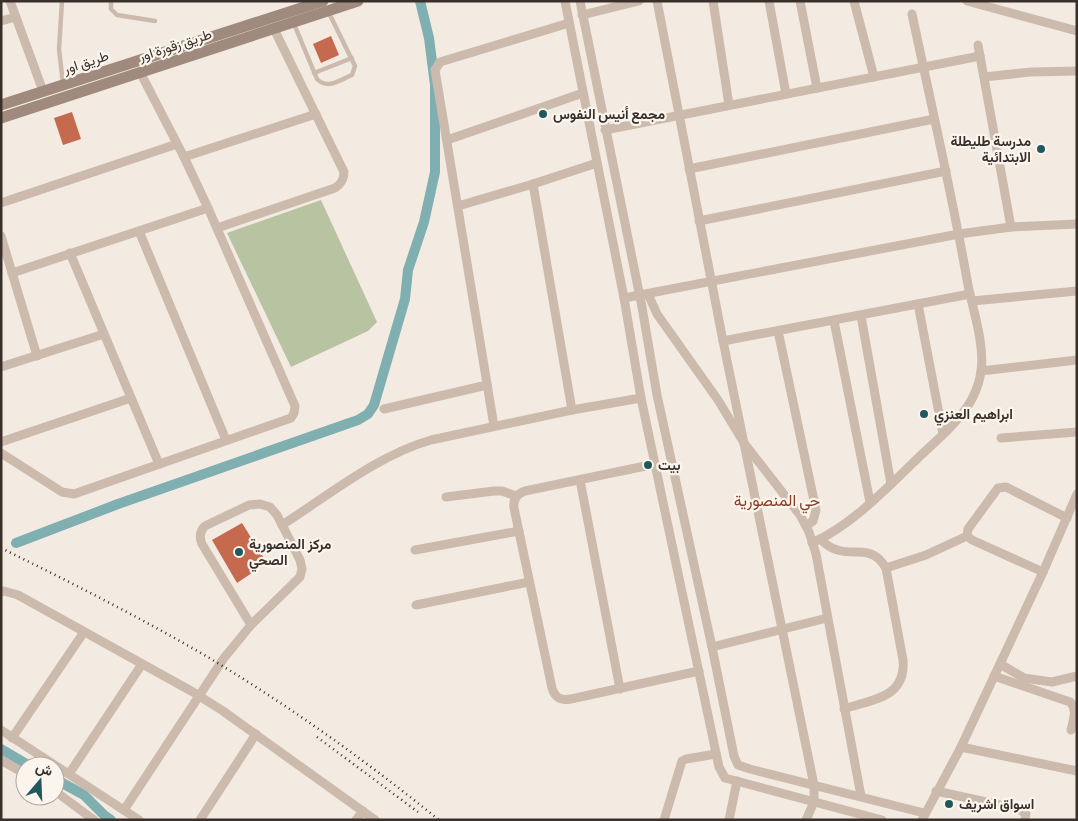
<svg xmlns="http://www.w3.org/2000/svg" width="1078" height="821" font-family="Commissioner,Vazirmatn,sans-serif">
  <rect width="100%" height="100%" fill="#f3ebe1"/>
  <!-- green -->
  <path fill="#b7c3a1" d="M321 200 377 322 368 331 291 367 227 233Z"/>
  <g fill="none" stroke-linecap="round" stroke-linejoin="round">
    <!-- canal -->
    <g stroke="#80afb1" stroke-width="10">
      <path d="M16 543 118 504 358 420 368 414 374 405 405 299 408 270 424 222 435 172V85L429 38 420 1"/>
      <path d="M1 749 30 766"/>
      <path d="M55 779 84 795 104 815 111 820"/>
    </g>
  </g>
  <!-- building -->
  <g fill="#c56a4e">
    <path d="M331 36 339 55 321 63 313 44Z"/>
    <path d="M72 112 81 139 63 145 54 118Z"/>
    <path d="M242 523 267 563 237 583 212 540Z"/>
  </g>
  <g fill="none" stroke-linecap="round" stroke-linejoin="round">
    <!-- lane -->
    <g stroke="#ccbbad" stroke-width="4.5">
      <path d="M62 1 59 49 63 84"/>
      <path d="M111 1V9L117 15 155 21"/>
      <path d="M294 24 317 79C328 90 340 80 352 75L355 66 328 11"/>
      <path d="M314 73 352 58"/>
    </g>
    <!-- street -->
    <g stroke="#ccbbad" stroke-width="9">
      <path d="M10 1 43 91"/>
      <path d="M565 1 624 298 641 398 719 767 725 778 882 820"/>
      <path d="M580 1 642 307 657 395 712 647 734 756 738 765 750 769 924 813"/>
      <path d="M657 1 723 341 814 785V802L806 820"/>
      <path d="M713 1 729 105"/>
      <path d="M769 1 786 94"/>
      <path d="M800 1 817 88"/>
      <path d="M854 1 874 77"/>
      <path d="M967 1 1077 31"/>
      <path d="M582 15 639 1"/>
      <path d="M1 21 16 17"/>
      <path d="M978 45 1011 227"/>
      <path d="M984 77 1031 72 1077 71"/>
      <path d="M605 130 980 56"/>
      <path d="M447 140 583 93"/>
      <path d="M184 157 316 114"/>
      <path d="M689 169 934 119"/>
      <path d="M533 184 572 410"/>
      <path d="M1 203 177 144"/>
      <path d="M458 206 533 184 597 163"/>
      <path d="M699 221 946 171"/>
      <path d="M217 228 335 188C341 184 344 180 344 172L274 29"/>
      <path d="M139 231 226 440"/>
      <path d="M1 236 37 356"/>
      <path d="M70 253 159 464"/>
      <path d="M12 273 208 208"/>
      <path d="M648 294 657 314 718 400 744 443 800 515 809 532 816 554 861 796"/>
      <path d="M624 298 959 234 1011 227 1077 224"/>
      <path d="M972 301 1077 291"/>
      <path d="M918 304 943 434"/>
      <path d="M861 316 891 484"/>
      <path d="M834 321 870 502"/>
      <path d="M778 331 816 510 813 521 806 526"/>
      <path d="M723 341 970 294"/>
      <path d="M1 367 104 334"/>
      <path d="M981 371 1077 360"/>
      <path d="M384 409 487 385"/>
      <path d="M494 426 435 70 440 62 569 23"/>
      <path d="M1001 438 1077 432"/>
      <path d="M1 442 131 398"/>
      <path d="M1 453 62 492 74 494 291 418 294 413 295 406 208 208 184 157 140 72"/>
      <path d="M655 464 525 491C516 494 513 500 514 508L552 688C555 698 561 701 571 699L699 671"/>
      <path d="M580 480 620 689"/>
      <path d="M446 497 494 491H502L516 496"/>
      <path d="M282 525C329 495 378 455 431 440L572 410 641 398"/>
      <path d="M820 539C842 562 864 544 879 559 881 561 884 565 886 568L903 660C906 698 873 699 844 709"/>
      <path d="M812 543C852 525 887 488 918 458 937 440 959 422 972 399 976 391 980 380 981 371 985 346 973 310 968 285 952 194 931 104 912 14"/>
      <path d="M415 550 519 531"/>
      <path d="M886 568 926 555 967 536"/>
      <path d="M1043 572 972 540 967 536 968 529 998 488 1006 487 1067 518"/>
      <path d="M1 592 4 591 18 595 193 692 223 711 375 820"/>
      <path d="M416 605 529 582"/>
      <path d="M712 647 827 618"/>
      <path d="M1000 664 1024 678 1052 682 1077 676"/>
      <path d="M994 676 1070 702C1078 709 1073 720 1071 730"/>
      <path d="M1 730 139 820"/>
      <path d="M12 738 84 632"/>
      <path d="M961 747 1077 771"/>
      <path d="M1 760 25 774"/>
      <path d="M69 774 142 664"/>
      <path d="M55 791 94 820"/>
      <path d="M936 791 1019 809 1026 814 1025 820"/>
      <path d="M124 810 224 658 251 625 300 577 302 569 300 560 277 515 270 507 260 504 249 505 205 526C200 531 199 537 202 544L251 625"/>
      <path d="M200 820 256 734"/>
      <path d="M356 820 363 811"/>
      <path d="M664 820 682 761 686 759 716 754"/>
      <path d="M729 820 737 781"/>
      <path d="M922 820 961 747 1043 572 1077 494"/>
    </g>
    <!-- secondary -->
    <g stroke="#a08a7e" stroke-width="11">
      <path d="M1 105 323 1"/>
      <path d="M1 118 358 1"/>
    </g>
    <!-- rail -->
    <g stroke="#3a302b" stroke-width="2.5" stroke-dasharray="1 4" stroke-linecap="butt">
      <path d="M1 548C70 582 139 617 206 656 288 705 365 760 439 820"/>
      <path d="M317 737 418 812"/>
    </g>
  </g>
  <!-- markers -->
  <g fill="#20585c" stroke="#fbf5ee" stroke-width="2">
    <circle cx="543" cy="114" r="5"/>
    <circle cx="1041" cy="149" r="5"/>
    <circle cx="924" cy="414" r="5"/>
    <circle cx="648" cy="465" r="5"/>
    <circle cx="239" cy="552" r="5"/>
    <circle cx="949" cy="804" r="5"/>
  </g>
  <g text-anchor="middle" stroke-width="4.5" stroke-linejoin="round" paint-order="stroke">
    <!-- street labels -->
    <g font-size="14" fill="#3a302b" stroke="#fbf5ee">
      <text transform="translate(175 45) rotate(-18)" y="5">طريق زقورة اور</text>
      <text transform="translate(86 62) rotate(-18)" y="5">طريق اور</text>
    </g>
    <!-- poi labels -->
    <g font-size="14" font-weight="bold" fill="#3a302b" stroke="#fbf5ee" text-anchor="start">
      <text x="553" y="119">مجمع أنيس النفوس</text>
      <text x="1031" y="146" text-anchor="end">مدرسة طليطلة<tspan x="1031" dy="16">الابتدائية</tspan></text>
      <text x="934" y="419">ابراهيم العنزي</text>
      <text x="658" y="470">بيت</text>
      <text x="249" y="549">مركز المنصورية<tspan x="249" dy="16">الصحي</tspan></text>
      <text x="959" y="809">اسواق اشريف</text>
    </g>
    <!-- quarter labels -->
    <g font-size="16" fill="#893c24" stroke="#fbf5ee">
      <text x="777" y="506">حي المنصورية</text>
    </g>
  </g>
  <!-- border -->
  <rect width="1078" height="821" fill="none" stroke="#3a302b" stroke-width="5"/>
  <!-- north arrow -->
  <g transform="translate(40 781) rotate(19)"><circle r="24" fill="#fbf5ee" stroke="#aea6a0"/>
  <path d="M0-4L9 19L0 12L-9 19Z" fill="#20585c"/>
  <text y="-8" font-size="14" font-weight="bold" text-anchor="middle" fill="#3a302b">ش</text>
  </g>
</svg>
